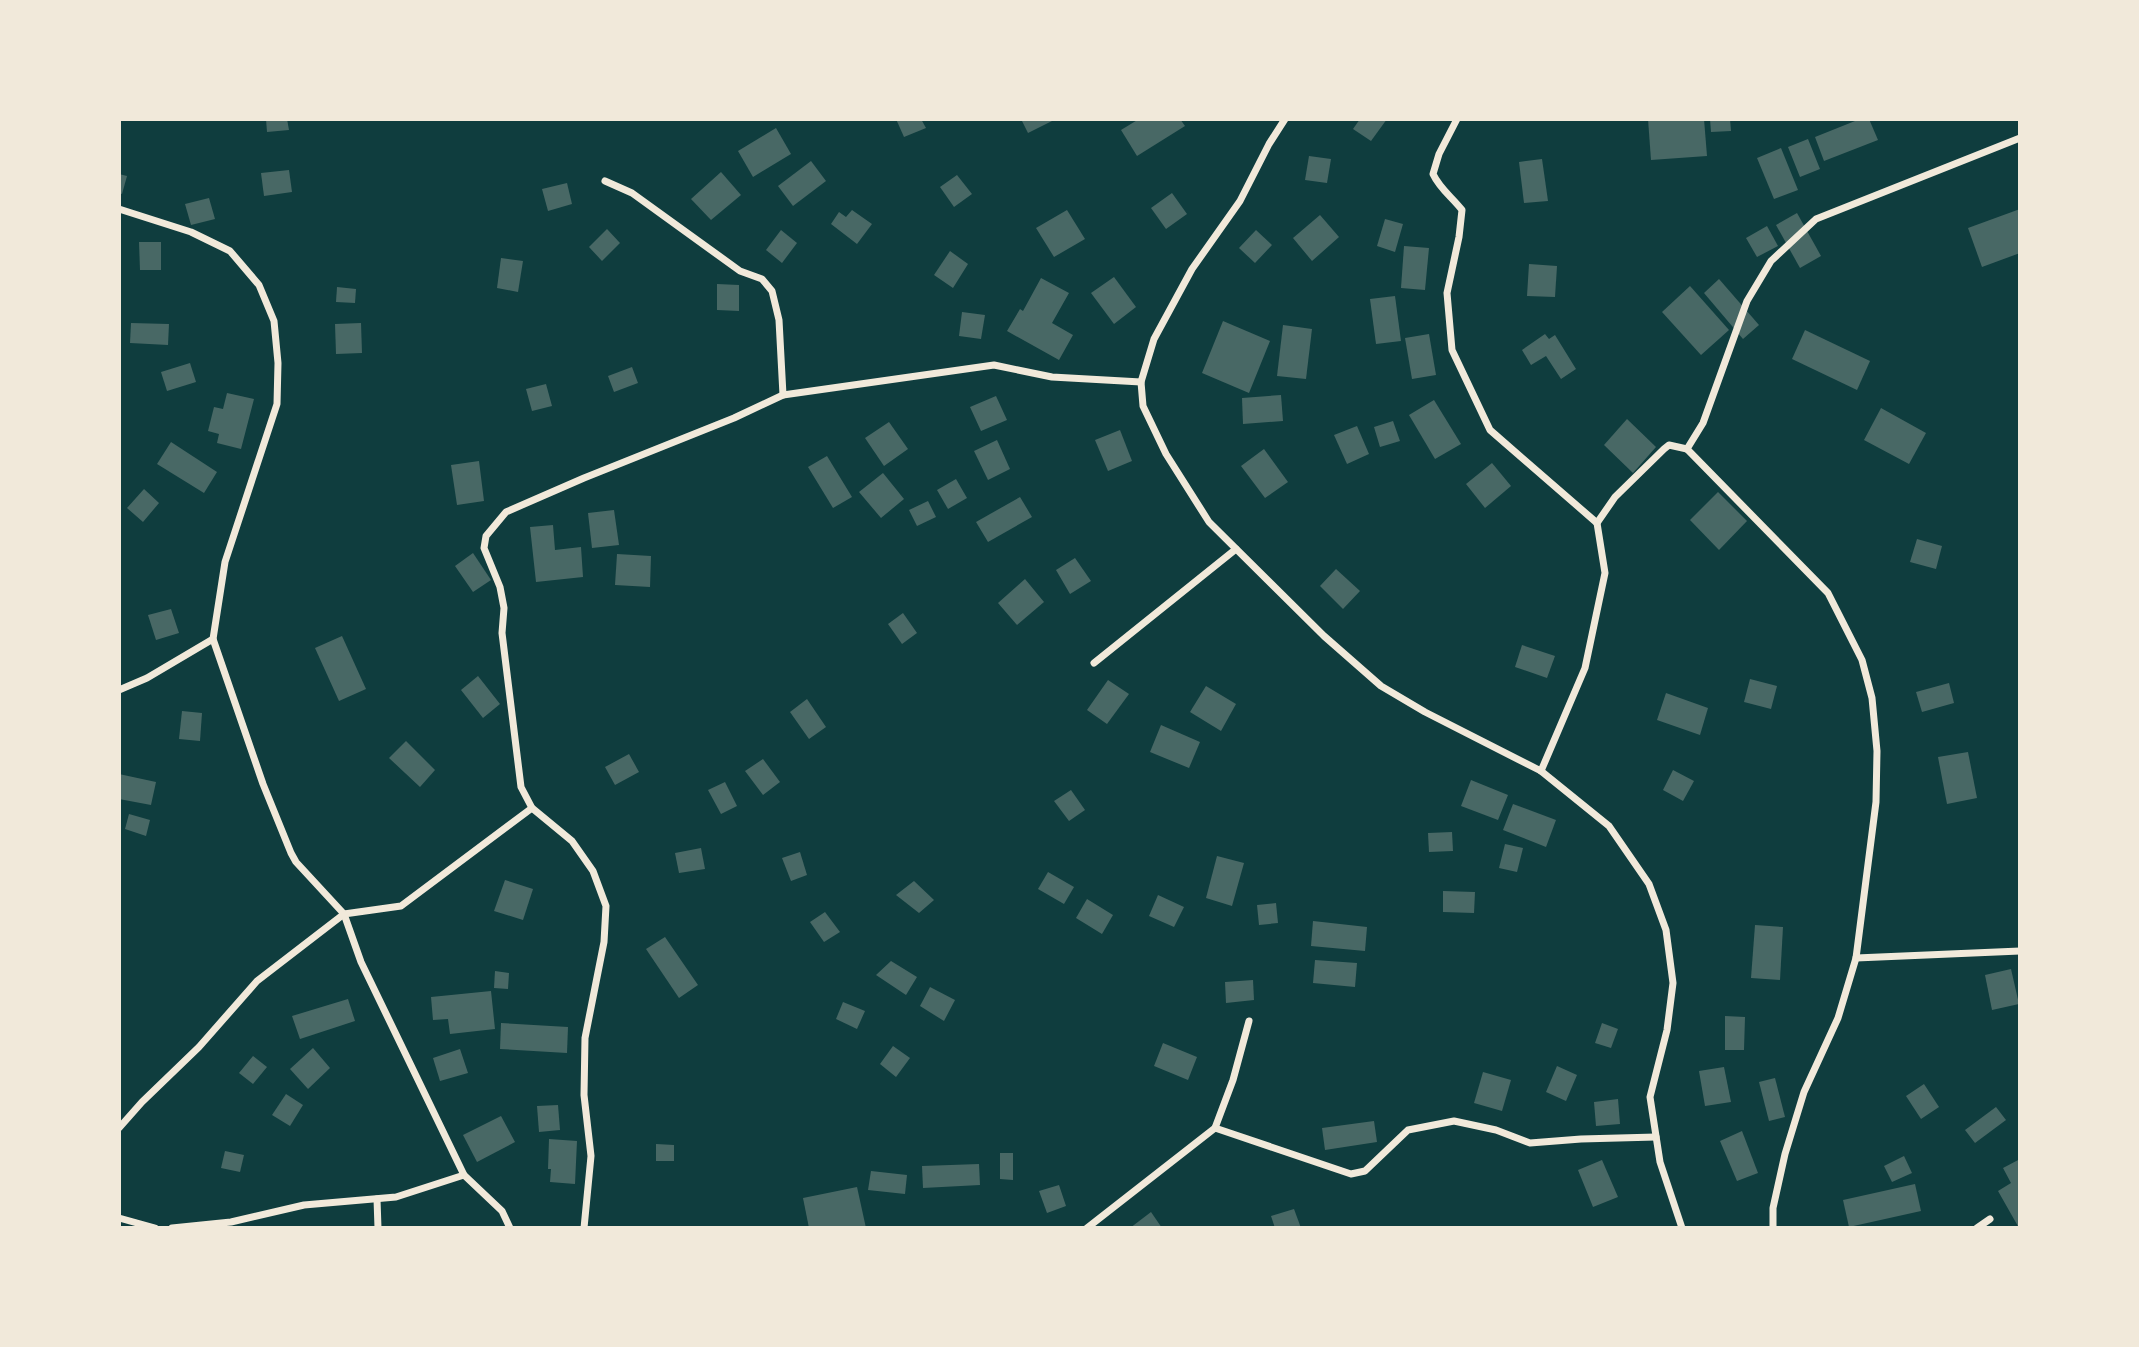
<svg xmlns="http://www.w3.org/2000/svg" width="2139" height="1347" font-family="'IBM Plex Sans',sans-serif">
  <rect width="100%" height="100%" fill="#0f3d3e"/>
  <!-- building -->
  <g fill="#486865">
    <path d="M266 119H287L289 130 267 132Z"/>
    <path d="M896 119H921L926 128 904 137Z"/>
    <path d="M1021 119H1056L1028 133Z"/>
    <path d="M1139 119H1180L1185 126 1137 156 1121 130Z"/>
    <path d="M1360 119H1387L1371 141 1353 129Z"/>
    <path d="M1648 119H1704L1707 156 1651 160Z"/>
    <path d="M1710 119H1730L1731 131 1711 132Z"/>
    <path d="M1860 119H1869L1878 140 1824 161 1815 137Z"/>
    <path d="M776 128 791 154 753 177 738 151Z"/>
    <path d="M1808 139 1820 169 1800 177 1788 147Z"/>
    <path d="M1781 148 1798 190 1774 199 1757 158Z"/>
    <path d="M1309 156 1331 159 1327 183 1305 180Z"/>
    <path d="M1542 159 1548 201 1524 203 1519 162Z"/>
    <path d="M811 161 826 181 793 206 778 186Z"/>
    <path d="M289 170 292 192 264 196 261 173Z"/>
    <path d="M721 172 741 195 711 220 691 199Z"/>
    <path d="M119 174 127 176 122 194 119 193Z"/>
    <path d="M957 175 972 194 954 207 940 187Z"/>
    <path d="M567 183 572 204 548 211 542 189Z"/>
    <path d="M1172 193 1187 214 1166 229 1151 208Z"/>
    <path d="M209 198 215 219 191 225 185 204Z"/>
    <path d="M2020 209V253L1982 267 1968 228Z"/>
    <path d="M852 210 872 224 857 244 831 224 839 212 846 217Z"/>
    <path d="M1067 210 1085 239 1054 257 1036 228Z"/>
    <path d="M1797 213 1821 256 1800 268 1776 225Z"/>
    <path d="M1320 215 1339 237 1312 261 1293 238Z"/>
    <path d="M1385 219 1403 224 1395 252 1377 246Z"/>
    <path d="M1767 226 1778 246 1757 257 1746 238Z"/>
    <path d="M607 229 620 243 602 261 589 247Z"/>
    <path d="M781 230 797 243 782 263 766 250Z"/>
    <path d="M1256 230 1272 245 1255 263 1239 248Z"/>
    <path d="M139 242H161V270H140Z"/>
    <path d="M1404 246 1429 248 1425 290 1401 288Z"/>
    <path d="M950 251 968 264 953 288 934 275Z"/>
    <path d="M501 258 523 261 518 292 497 288Z"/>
    <path d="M1529 264 1557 266 1555 297 1527 296Z"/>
    <path d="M1114 277 1136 307 1114 324 1091 293Z"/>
    <path d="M1041 278 1069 293 1052 323 1073 335 1059 360 1007 331 1020 309 1023 311Z"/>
    <path d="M1719 279 1759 325 1743 339 1704 293Z"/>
    <path d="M717 284 739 285V311L717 310Z"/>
    <path d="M1690 286 1729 330 1701 355 1662 312Z"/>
    <path d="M337 287 356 289 355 303 336 302Z"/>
    <path d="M1395 296 1401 341 1376 344 1370 299Z"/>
    <path d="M962 312 985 315 981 339 959 336Z"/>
    <path d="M1223 321 1270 341 1249 393 1202 373Z"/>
    <path d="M131 323 169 324 168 345 130 343Z"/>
    <path d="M361 323 362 353 336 354 335 324Z"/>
    <path d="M1283 325 1312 329 1306 379 1277 376Z"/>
    <path d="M1805 330 1870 361 1857 390 1792 359Z"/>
    <path d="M1429 334 1436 375 1412 379 1405 338Z"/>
    <path d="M1545 334 1549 339 1555 335 1576 369 1561 379 1546 356 1531 365 1522 350Z"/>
    <path d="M190 363 196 382 167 391 161 372Z"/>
    <path d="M632 367 638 383 614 392 608 376Z"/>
    <path d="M546 384 552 406 532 411 526 389Z"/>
    <path d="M227 393 254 399 241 449 217 443 219 434 208 431 214 407 223 409Z"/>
    <path d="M1281 395 1283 421 1243 424 1242 398Z"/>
    <path d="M996 396 1007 420 981 431 970 407Z"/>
    <path d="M1434 400 1461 444 1435 459 1409 415Z"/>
    <path d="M1881 408 1926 433 1909 464 1864 440Z"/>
    <path d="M1627 419 1656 447 1633 473 1604 445Z"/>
    <path d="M1393 421 1400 441 1380 447 1374 427Z"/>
    <path d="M889 422 908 449 884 466 865 438Z"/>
    <path d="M1357 426 1369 454 1347 464 1334 435Z"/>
    <path d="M1120 430 1132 461 1108 471 1095 440Z"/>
    <path d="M997 440 1010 469 988 480 974 451Z"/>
    <path d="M171 442 217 472 204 493 157 464Z"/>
    <path d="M1264 449 1288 482 1265 498 1241 466Z"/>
    <path d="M827 456 852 497 833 508 808 467Z"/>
    <path d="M479 461 484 501 457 505 451 465Z"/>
    <path d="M1492 463 1511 486 1485 508 1466 484Z"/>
    <path d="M883 473 904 499 881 518 859 492Z"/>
    <path d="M956 479 967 498 948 509 937 490Z"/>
    <path d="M144 489 159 503 143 522 127 508Z"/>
    <path d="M1718 492 1747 521 1719 550 1690 520Z"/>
    <path d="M1020 497 1032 517 988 542 976 522Z"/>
    <path d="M928 501 936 517 917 526 909 510Z"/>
    <path d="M614 510 619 545 592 548 588 513Z"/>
    <path d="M553 525 555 550 581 547 583 577 536 582 530 527Z"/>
    <path d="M1917 539 1942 546 1936 569 1910 562Z"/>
    <path d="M473 553 491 580 473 592 455 566Z"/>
    <path d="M617 554 651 556 650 587 615 585Z"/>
    <path d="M1075 558 1091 581 1070 594 1056 570Z"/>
    <path d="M1336 569 1360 591 1343 609 1320 586Z"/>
    <path d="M1025 579 1044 602 1017 625 998 603Z"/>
    <path d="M171 609 179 633 156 640 148 615Z"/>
    <path d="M903 613 917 633 902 644 888 624Z"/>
    <path d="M342 636 366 689 339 701 315 648Z"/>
    <path d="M1522 645 1555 656 1547 678 1515 667Z"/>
    <path d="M478 676 500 704 483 718 461 690Z"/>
    <path d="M1750 679 1777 686 1771 709 1744 702Z"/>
    <path d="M1108 680 1129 694 1107 724 1087 710Z"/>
    <path d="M1949 683 1954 703 1922 712 1916 692Z"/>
    <path d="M1206 686 1236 704 1221 731 1190 712Z"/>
    <path d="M1666 693 1708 708 1700 735 1657 720Z"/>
    <path d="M807 699 826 727 809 739 790 712Z"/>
    <path d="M182 711 202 713 200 741 179 739Z"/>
    <path d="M1161 725 1200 742 1189 768 1150 752Z"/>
    <path d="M406 741 435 770 420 787 389 758Z"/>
    <path d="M1968 752 1977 798 1947 804 1938 757Z"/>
    <path d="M629 754 639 772 615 785 605 767Z"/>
    <path d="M763 759 780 782 763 795 745 771Z"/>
    <path d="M1673 770 1694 781 1683 801 1663 790Z"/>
    <path d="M119 774 156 782 151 805 119 799Z"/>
    <path d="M1471 780 1508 795 1498 820 1461 806Z"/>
    <path d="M725 782 737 806 721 814 708 790Z"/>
    <path d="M1071 790 1085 810 1069 821 1054 801Z"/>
    <path d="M1513 804 1556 820 1546 847 1503 830Z"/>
    <path d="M129 814 150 820 146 836 125 829Z"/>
    <path d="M1452 832 1453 851 1429 852 1428 833Z"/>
    <path d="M1505 844 1523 848 1517 872 1499 868Z"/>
    <path d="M701 848 705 869 679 873 675 853Z"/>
    <path d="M800 852 807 875 791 881 782 858Z"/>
    <path d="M1217 856 1244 863 1232 906 1206 898Z"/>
    <path d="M1048 872 1074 887 1064 904 1038 889Z"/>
    <path d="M505 880 533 889 523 920 494 911Z"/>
    <path d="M914 881 934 900 919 913 896 895Z"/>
    <path d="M1443 891 1475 892 1474 913 1443 912Z"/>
    <path d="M1158 895 1184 907 1174 927 1149 916Z"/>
    <path d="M1087 899 1113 915 1102 934 1076 918Z"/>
    <path d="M1276 903 1278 923 1259 925 1257 905Z"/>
    <path d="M825 912 840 932 824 942 810 922Z"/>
    <path d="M1313 921 1367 927 1365 951 1311 946Z"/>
    <path d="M1755 925 1783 927 1780 980 1751 978Z"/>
    <path d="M665 937 698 985 679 998 646 949Z"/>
    <path d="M1315 960 1357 963 1355 987 1313 983Z"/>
    <path d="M891 961 917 977 906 995 876 975Z"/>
    <path d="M2011 969 2019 1004 1992 1010 1985 975Z"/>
    <path d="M495 971 509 973 508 989 494 988Z"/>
    <path d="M1253 980 1254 1000 1226 1003 1225 982Z"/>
    <path d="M930 987 955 1000 944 1021 920 1006Z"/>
    <path d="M491 991 495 1029 450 1034 448 1019 433 1020 431 997Z"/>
    <path d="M348 999 355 1021 300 1039 292 1016Z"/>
    <path d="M843 1002 865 1011 857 1029 836 1019Z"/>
    <path d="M1725 1016 1745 1017 1744 1050H1725Z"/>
    <path d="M501 1023 568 1027 567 1053 500 1049Z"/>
    <path d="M1602 1023 1618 1029 1611 1048 1595 1043Z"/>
    <path d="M1163 1043 1197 1057 1188 1080 1154 1066Z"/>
    <path d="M893 1046 910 1058 896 1077 880 1064Z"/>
    <path d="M313 1048 330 1068 308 1089 290 1069Z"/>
    <path d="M460 1049 468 1073 440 1081 433 1058Z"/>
    <path d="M253 1056 267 1067 253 1084 239 1073Z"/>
    <path d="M1557 1066 1577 1075 1566 1101 1546 1092Z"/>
    <path d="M1724 1067 1731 1102 1705 1106 1699 1071Z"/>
    <path d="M1483 1072 1511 1080 1502 1111 1474 1103Z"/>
    <path d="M1775 1078 1785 1117 1769 1121 1759 1082Z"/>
    <path d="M1924 1084 1939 1107 1921 1119 1906 1096Z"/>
    <path d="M286 1094 303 1105 290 1126 272 1115Z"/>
    <path d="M1618 1099 1620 1124 1596 1126 1594 1102Z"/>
    <path d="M558 1105 560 1130 539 1132 537 1106Z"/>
    <path d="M1996 1107 2006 1120 1975 1143 1965 1130Z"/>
    <path d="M501 1116 515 1142 477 1162 463 1135Z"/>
    <path d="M1374 1121 1377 1142 1325 1150 1322 1128Z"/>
    <path d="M1742 1131 1758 1173 1737 1181 1720 1141Z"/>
    <path d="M549 1139 577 1141 575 1184 550 1182 551 1169H548Z"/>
    <path d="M656 1144 674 1145V1161H656Z"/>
    <path d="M225 1151 244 1155 240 1172 221 1168Z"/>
    <path d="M1000 1153H1013V1180L1000 1179Z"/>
    <path d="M1904 1156 1912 1173 1892 1182 1884 1166Z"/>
    <path d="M2020 1159V1228H2019L1998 1191 2011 1183 2003 1168Z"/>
    <path d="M1602 1160 1618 1197 1593 1207 1578 1170Z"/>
    <path d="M979 1164 980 1185 923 1188 922 1166Z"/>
    <path d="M871 1171 907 1175 905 1194 868 1190Z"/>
    <path d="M1915 1184 1921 1211 1849 1227 1843 1200Z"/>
    <path d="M1059 1185 1066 1206 1047 1213 1039 1191Z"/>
    <path d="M857 1187 866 1228H809L803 1198Z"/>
    <path d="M1294 1209 1301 1228H1275L1271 1216Z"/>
    <path d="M1151 1212 1162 1228H1130Z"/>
  </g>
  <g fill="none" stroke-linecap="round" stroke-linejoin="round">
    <!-- minor -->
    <g stroke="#f1e9da" stroke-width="7">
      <path d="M1285 119 1269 144 1240 201 1192 269 1154 339 1141 382 1143 406 1166 454 1209 522 1324 636 1381 686 1425 712 1541 771 1609 826 1649 884 1666 930 1673 983 1667 1030 1650 1097 1660 1162 1682 1228"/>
      <path d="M1457 119 1439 154 1433 174C1440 189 1452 197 1462 210L1459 237 1447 293 1452 350 1490 430 1597 523 1605 573 1585 668 1541 771"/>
      <path d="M605 181 632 193 740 271 762 279 772 291 779 320 783 395"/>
      <path d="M119 209 191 232 230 251 259 285 274 321 278 363 277 404 225 562 213 639 263 784 291 853 296 862 344 914 257 981 199 1047 142 1102 119 1128"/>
      <path d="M1597 523 1615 497 1664 449 1669 445 1687 449"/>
      <path d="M1094 663 1236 549"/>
      <path d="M119 690 147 678 213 639"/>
      <path d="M1856 958 2020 951"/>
      <path d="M1215 1128 1351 1174 1365 1171 1408 1130 1454 1121 1496 1130 1530 1143 1581 1139 1656 1137"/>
      <path d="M377 1199 378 1228"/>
      <path d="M119 1218 155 1228"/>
      <path d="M172 1228 231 1222 304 1205 396 1197 464 1175"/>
      <path d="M510 1228 502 1211 464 1175 361 962 344 914 401 906 532 808"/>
      <path d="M584 1228 591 1156 584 1095 585 1038 604 942 606 906 593 871 572 841 532 808 521 787 502 633 504 608 500 587 484 548 486 536 506 512 584 478 734 418 783 395 994 365 1052 377 1141 382"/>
      <path d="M1087 1228 1215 1128 1233 1080 1249 1021"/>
      <path d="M1773 1228V1208L1785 1154 1804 1092 1838 1018 1856 958 1876 802 1877 751 1872 698 1862 660 1828 593 1687 449 1703 423 1747 301 1771 261 1816 219 2020 138"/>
      <path d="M1977 1228 1990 1219"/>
    </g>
  </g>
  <!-- border -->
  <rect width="2139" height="1347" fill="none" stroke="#f1e9da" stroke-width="242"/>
</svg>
